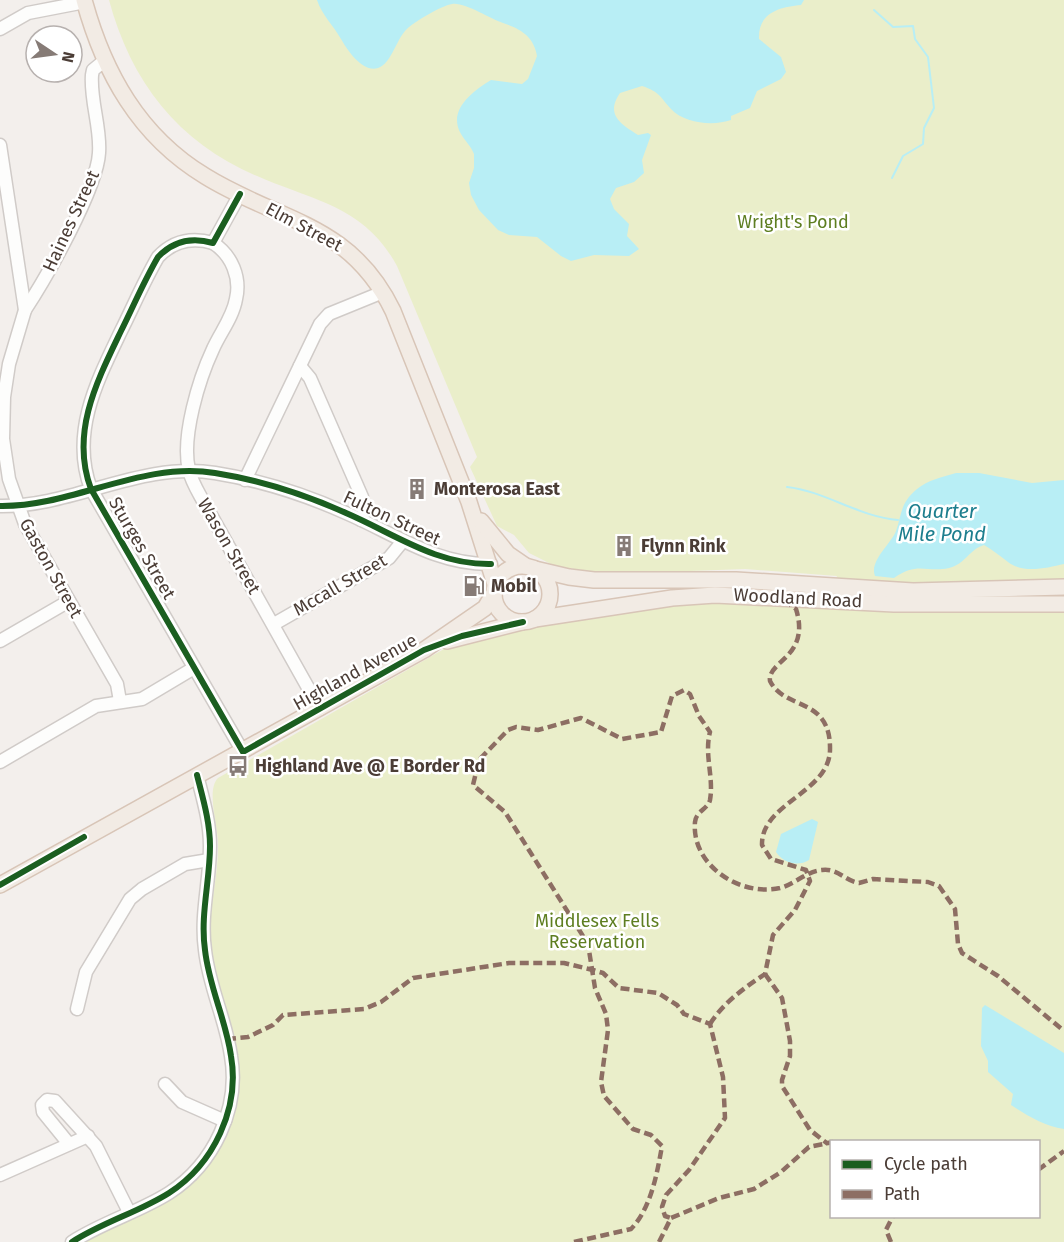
<svg xmlns="http://www.w3.org/2000/svg" width="1064" height="1242" font-family="'Fira Sans',sans-serif">
  <rect width="100%" height="100%" fill="#f3efec"/>
  <!-- green -->
  <path fill="#eaeeca" fill-rule="evenodd" d="M109 0H1064V1242H81C145 1210 219 1185 235 1107 239 1089 240 1068 236 1049 230 1018 217 988 212 956 205 916 219 882 218 843 218 826 206 790 218 778L458 641 497 631 701 601 828 606 837 576 745 569 608 574 555 566 529 553 514 535 497 526 470 467 477 457 397 266C366 209 320 202 264 179 181 146 132 85 109 0ZM832 1142H1038V1216H832Z"/>
  <!-- water -->
  <g fill="#b8eef5">
    <path d="M317 0H804L801 5C779 7 758 13 759 39L781 57 786 72 781 79 757 91 750 108 731 116V120C714 126 685 124 671 109 660 97 660 92 642 86L620 93C605 115 621 124 638 135L648 133 651 135 642 160 644 173 634 182 616 188 610 199 614 209 629 224 627 236 639 249 629 256 594 255 571 261 561 256 537 237 509 235 498 230 479 210 471 195 469 183 474 168V154C471 146 465 141 461 134 447 110 473 91 491 80L522 84 528 79 537 56C534 37 521 29 503 23 490 19 465 2 452 4 441 6 413 22 405 31 399 38 396 47 391 55 374 86 351 57 341 39 333 25 322 15 317 0Z"/>
    <path d="M956 473H979L1032 483 1064 480V564C1046 568 1024 574 1008 562 1000 556 993 550 984 545 970 549 964 565 949 568 926 573 918 561 894 578L875 576C869 561 891 544 896 531 902 514 900 503 917 489 928 480 942 477 956 473Z"/>
    <path d="M812 819 818 822 809 860C798 867 783 863 776 852L781 834Z"/>
    <path d="M985 1005 1064 1053V1129C1044 1126 1028 1116 1011 1105L1013 1094 988 1072V1061L981 1046 982 1008Z"/>
  </g>
  <g fill="none" stroke-linecap="round" stroke-linejoin="round">
    <!-- stream -->
    <g stroke="#b8eef5" stroke-width="2">
      <path d="M874 10 893 27 913 26 915 39 928 57 934 108 924 128 923 144 903 156 892 178"/>
      <path d="M787 487C825 491 859 517 898 520"/>
    </g>
    <defs>
      <g id="minor">
        <path d="M0 29 28 13 85 2"/>
        <path d="M0 145 25 310 9 364 4 397 3 439 9 479 25 524 117 684 120 701"/>
        <path d="M240 194 213 243C192 237 173 241 158 257 144 281 133 307 121 331 97 381 70 433 91 489L243 752"/>
        <path d="M213 243C232 255 241 278 236 299 233 317 220 333 213 349 199 379 181 437 189 470 191 480 197 490 202 499L320 709"/>
        <path d="M25 310C46 278 97 189 99 153 101 127 90 101 92 75L93 70 104 61"/>
        <path d="M300 366 310 378 362 497 364 511 361 520"/>
        <path d="M245 480 320 324 329 314 383 292"/>
        <path d="M0 506C73 507 141 461 215 473 259 480 306 495 346 513 395 534 436 565 491 564"/>
        <path d="M274 624 389 558 402 542"/>
        <path d="M0 641 69 601"/>
        <path d="M0 762 96 706 142 699 194 668"/>
        <path d="M77 1009 86 972 130 899 142 889 185 864 209 860"/>
        <path d="M165 1084 182 1102 225 1121"/>
        <path d="M69 1144 43 1112 42 1105 47 1100 55 1101 96 1146 129 1212"/>
        <path d="M0 1175 88 1136"/>
        <path d="M72 1242C103 1222 139 1212 169 1193 214 1164 240 1108 231 1056 226 1020 209 987 205 950 200 915 210 881 210 846 210 822 203 799 197 775"/>
      </g>
      <g id="major">
        <path d="M84 0C104 73 139 136 205 176 279 222 350 222 393 311L469 502 495 584"/>
        <path d="M481 521 508 554 524 565"/>
        <circle cx="522" cy="594" r="28"/>
        <path d="M535 569 569 577 594 580H736L913 591 1064 587"/>
        <path d="M535 619 672 598 715 595 894 604H1064"/>
        <path d="M447 641 522 622"/>
        <path d="M0 885 424 650 485 608 494 593"/>
      </g>
    </defs>
    <!-- minor casing -->
    <use href="#minor" stroke="#d0cbc8" stroke-width="15"/>
    <!-- major casing -->
    <use href="#major" stroke="#d8c5b7" stroke-width="18"/>
    <!-- minor -->
    <use href="#minor" stroke="#fdfdfc" stroke-width="12"/>
    <!-- major -->
    <use href="#major" stroke="#f2ebe4" stroke-width="15"/>
    <!-- quiet -->
    <g stroke="#8d6e63" stroke-width="4.5" stroke-dasharray="9 4.5" stroke-linecap="butt">
      <path d="M765 974 782 998 790 1041V1056L782 1080V1086L810 1130 828 1144"/>
      <path d="M710 1024C723 1003 744 988 765 974L773 935 795 910 810 881 806 870 771 859 762 845C761 803 829 793 830 750 831 696 785 711 770 681 767 661 811 657 796 609L790 605"/>
      <path d="M227 1039 248 1037 273 1025 283 1015 364 1009 381 1002 413 978 509 963H564L593 970 603 973 619 988 658 993 677 1005 684 1014 710 1024 723 1077 725 1118 689 1170 666 1195 662 1207 665 1216 671 1218"/>
      <path d="M1038 1170 1064 1151"/>
      <path d="M574 1242 631 1229C651 1208 657 1174 662 1146L651 1135 633 1129 604 1096 601 1082 608 1030 606 1014 595 988 588 944 505 812 473 785 479 760 508 730 516 727 538 730 581 718 622 739 661 732 672 696 684 690 690 694 699 716 710 732C704 755 714 777 710 800 708 809 696 811 695 822 691 865 740 897 780 888 795 884 807 871 822 870 838 868 845 881 859 883L873 879 928 882 939 886 955 909 958 944 962 953 998 976 1064 1031"/>
      <path d="M659 1242 671 1218 719 1198 754 1189 781 1172 809 1147 833 1142"/>
      <path d="M891 1242 886 1230 893 1216"/>
    </g>
    <defs>
      <g id="cycleway">
        <path d="M240 194 213 243C192 237 173 241 158 257 144 281 133 307 121 331 97 381 70 433 91 489L243 752 424 650 462 636 523 622"/>
        <path d="M0 506C73 507 141 461 215 473 259 480 306 495 346 513 395 534 436 565 491 564"/>
        <path d="M0 885 84 837"/>
        <path d="M72 1242C103 1222 139 1212 169 1193 214 1164 240 1108 231 1056 226 1020 209 987 205 950 200 915 210 881 210 846 210 822 203 799 197 775"/>
      </g>
    </defs>
    <!-- cycleway casing -->
    <use href="#cycleway" stroke="#fff" stroke-width="10"/>
    <!-- cycleway -->
    <use href="#cycleway" stroke="#1b5e20" stroke-width="6"/>
  </g>
  <!-- icons -->
  <defs>
    <symbol id="building-bare" viewBox="-9 -9 18 18"><path d="M-4-6H4V6H1V3H-1V6H-4ZM-2.5-4.3h1.7v1.8h-1.7ZM.8-4.3h1.7v1.8H.8ZM-2.5-1h1.7V.8h-1.7ZM.8-1h1.7V.8H.8Z" fill="#867b76" stroke="#fff" stroke-width="2.5" paint-order="stroke"/></symbol>
    <symbol id="fuel-bare" viewBox="-9 -9 18 18"><path d="M-5.5-6h7V0h2V4h1.3V-2.5L3-4.5l.8-.8L6-3V5H2.5V1h-1V6h-7ZM-4.2-4.7v3.2H.2V-4.7Z" fill="#867b76" stroke="#fff" stroke-width="2.5" paint-order="stroke"/></symbol>
    <symbol id="bus-bare" viewBox="-9 -9 18 18"><path d="M-5-6H5V4H4V6H2V4H-2V6H-4V4H-5ZM-3.5-4V0h7V-4ZM-3.5 1.2v1.5H-2V1.2ZM2 1.2v1.5H3.5V1.2Z" fill="#867b76" stroke="#fff" stroke-width="2.5" paint-order="stroke"/></symbol>
  </defs>
  <g fill-rule="evenodd">
    <use href="#building-bare" x="402" y="474" width="30" height="30"/>
    <use href="#building-bare" x="609" y="531" width="30" height="30"/>
    <use href="#fuel-bare" x="459" y="571" width="30" height="30"/>
    <use href="#bus-bare" x="223" y="751" width="30" height="30"/>
  </g>
  <g text-anchor="middle" stroke-width="5" stroke-linejoin="round" paint-order="stroke">
    <!-- street labels -->
    <g font-size="18" fill="#4b3d36" stroke="#fff">
      <text transform="translate(71 221) rotate(-65)" y="6">Haines Street</text>
      <text transform="translate(304 227) rotate(28)" y="6">Elm Street</text>
      <text transform="translate(392 518) rotate(25)" y="6">Fulton Street</text>
      <text transform="translate(229 546) rotate(60)" y="6">Wason Street</text>
      <text transform="translate(142 548) rotate(60)" y="6">Sturges Street</text>
      <text transform="translate(51 568) rotate(61)" y="6">Gaston Street</text>
      <text transform="translate(340 585) rotate(-30)" y="6">Mccall Street</text>
      <text transform="translate(798 598) rotate(3)" y="6">Woodland Road</text>
      <text transform="translate(355 672) rotate(-29)" y="6">Highland Avenue</text>
    </g>
    <!-- park labels -->
    <g font-size="18" fill="#5e7e21" stroke="#fff">
      <text x="793" y="228">Wright's Pond</text>
      <text x="597" y="927">Middlesex Fells<tspan x="597" dy="21">Reservation</tspan></text>
    </g>
    <!-- poi labels -->
    <g font-size="18" font-weight="bold" fill="#4b3d36" stroke="#fff" text-anchor="start">
      <text x="434" y="495">Monterosa East</text>
      <text x="641" y="552">Flynn Rink</text>
      <text x="491" y="592">Mobil</text>
      <text x="255" y="772">Highland Ave @ E Border Rd</text>
    </g>
    <!-- water labels -->
    <g font-size="20" font-style="italic" fill="#1d7e8e" stroke="#fff">
      <text x="942" y="518">Quarter<tspan x="942" dy="23">Mile Pond</tspan></text>
    </g>
  </g>
  <!-- legend -->
  <rect x="830" y="1140" width="210" height="78" fill="#ffffff" stroke="#b7b1af" stroke-width="1.5"/>
  <rect x="842" y="1160" width="30" height="9" fill="#1b5e20" stroke="#b7b1af" stroke-width="1.5"/>
  <text x="884" y="1170" font-size="18" fill="#4b3d36">Cycle path</text>
  <rect x="842" y="1190" width="30" height="9" fill="#8d6e63" stroke="#b7b1af" stroke-width="1.5"/>
  <text x="884" y="1200" font-size="18" fill="#4b3d36">Path</text>
  <!-- north arrow -->
  <g transform="translate(54 54) rotate(103)"><circle r="28" fill="#ffffff" stroke="#b7b1af" stroke-width="1.5"/>
  <path d="M0-4.5L10 22L0 15L-10 22Z" fill="#867b76"/>
  <text y="-9" font-size="16" font-weight="bold" text-anchor="middle" fill="#4b3d36">N</text>
  </g>
</svg>
